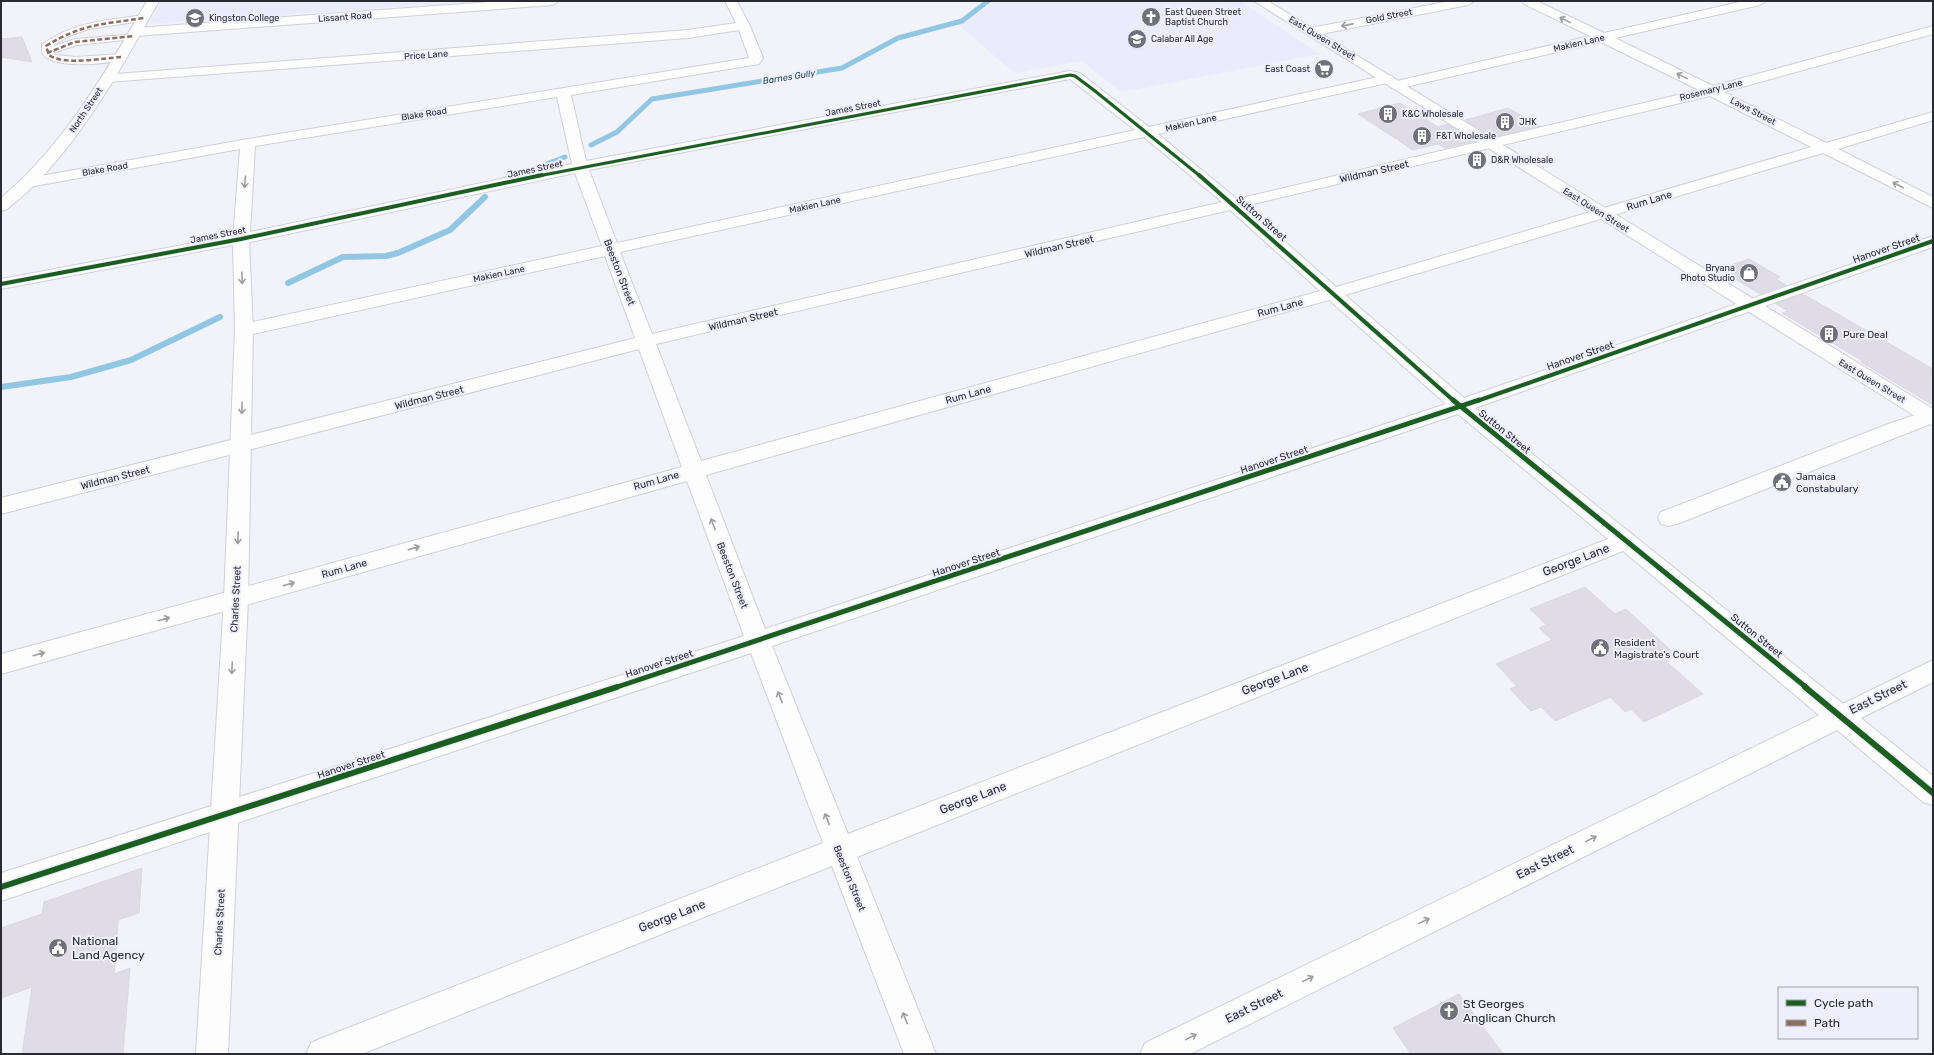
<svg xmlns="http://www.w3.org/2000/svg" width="1934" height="1055" font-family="Rubik,sans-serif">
  <rect width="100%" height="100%" fill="#f2f2fa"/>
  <!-- built -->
  <g fill="#eaebfc">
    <path d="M161 1H486L149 24Z"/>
    <path d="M995 1H1240L1320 54 1121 92 1082 61 1014 73 959 25Z"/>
  </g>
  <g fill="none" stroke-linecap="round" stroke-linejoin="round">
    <!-- stream-far1 -->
    <g stroke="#91c7e2" stroke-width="5">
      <path d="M591 145 617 132 652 99 842 68 898 38 962 21 988 1"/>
      <path d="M515 176 565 157"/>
    </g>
    <!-- stream -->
    <g stroke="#91c7e2" stroke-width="6">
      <path d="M504 180 517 175"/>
      <path d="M288 283 343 257 386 256 398 253 450 230 485 197"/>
      <path d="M1 387 71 377 131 360 220 317"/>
    </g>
  </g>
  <!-- building -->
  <g fill="#dfdbe7" stroke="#dad8e0">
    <path d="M22 37 32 62 1 57V39Z"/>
    <path d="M1400 103 1438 127 1448 124 1475 141 1445 148 1438 144 1413 150 1358 114Z"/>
    <path d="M1508 108 1540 126 1493 137 1465 120Z"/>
    <path d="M1749 259 1780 277 1776 279 1786 285 1760 294 1719 269Z"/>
    <path d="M1803 294 1933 369V405L1861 362 1863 361 1782 313 1788 311 1776 304Z"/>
    <path d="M1585 587 1615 614 1626 609 1677 656 1666 661 1703 694 1644 722 1631 709 1625 712 1610 697 1555 721 1541 707 1531 711 1510 689 1517 686 1496 664 1552 640 1539 628 1546 625 1530 609Z"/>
    <path d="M142 868 139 913 118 920 114 974 130 968 123 1054H22L32 987 1 998V928L42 914 44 902Z"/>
    <path d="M1459 994 1503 1054H1411L1393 1028Z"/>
  </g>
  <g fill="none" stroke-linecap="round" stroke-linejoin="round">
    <defs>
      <path id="pedestrian" d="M144 15 149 18 148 20 89 29 69 36 51 47 75 39 138 34 139 36 134 39 77 45 56 52 52 50 55 55 76 57 121 54 125 55 126 57 125 59C107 64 52 70 42 53V44C78 21 103 21 144 15Z"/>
      <g id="minor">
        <path d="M504 1H559L553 5 136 36 130 32 136 28Z"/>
        <path d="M725 1H737L750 26 763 58 759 64 571 95 586 161 1070 71 1080 73 1149 127 1387 75 1392 76 1394 79 1392 82 1387 83 1158 134 1237 199 1699 90 1601 42 1397 89 1392 88 1390 85 1392 82 1397 81 1590 36 1524 4 1522 1H1537L1604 33 1744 1H1766L1760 5 1615 38 1713 86 1933 26V34L1724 92 1826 143 1933 112V120L1838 149 1933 197V208L1823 153 1345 295 1464 398 1933 236V247L1475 408 1933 776V805L1923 802 1623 551 857 857 936 1054H904L832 866 362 1054H306L311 1043 322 1038 823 843 751 653 1 901V873L744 636 687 481 1 674V654L682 467 639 349 1 514V498L635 338 605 256 244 336 238 334 235 330 238 326 244 324 602 246 575 173 241 244 235 243 233 239 240 149 29 187 24 185 21 182 24 179 248 139 749 58 739 30 688 38 108 82 103 81 101 78 103 75 688 30 736 23ZM1070 79 1135 130 617 243 589 170ZM1710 96 1811 147 1336 287 1245 206ZM557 97 572 164 250 232 255 146ZM1144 137 1222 202 652 334 620 252ZM1230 210 1320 291 701 461 656 344ZM1329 300 1446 404 765 629 706 475ZM1458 414 1608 539 848 834 772 646Z"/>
        <path d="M1450 1H1474L1468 5 1311 36 1305 32 1311 28Z"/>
        <path d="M1933 409V423L1677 524 1669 526 1661 524 1658 518 1661 512 1891 423Z"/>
      </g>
      <g id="tertiary">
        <path d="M147 1H159C124 63 85 135 34 185 26 194 16 201 7 209L1 211V198C64 145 106 72 147 1Z"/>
        <path d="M241 234 247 235 249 239 253 330 248 599 228 1054H196L224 599 235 330 233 245 1 289V279Z"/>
      </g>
      <g id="secondary">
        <path d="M1254 1H1268L1933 409V425L1926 423Z"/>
        <path d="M1933 660V682L1190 1054H1140L1145 1043Z"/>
      </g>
    </defs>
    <!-- pedestrian casing -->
    <use href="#pedestrian" stroke="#d0d0d8" stroke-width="2"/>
    <!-- minor casing -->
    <use href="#minor" stroke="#d0d0d8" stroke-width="2"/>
    <!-- tertiary casing -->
    <use href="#tertiary" stroke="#d0d0d8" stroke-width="2"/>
    <!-- secondary casing -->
    <use href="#secondary" stroke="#d0d0d8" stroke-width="2"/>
    <!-- pedestrian -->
    <use href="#pedestrian" fill="#fdfdfe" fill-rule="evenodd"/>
    <!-- minor -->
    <use href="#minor" fill="#fdfdfe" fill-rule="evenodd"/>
    <!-- tertiary -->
    <use href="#tertiary" fill="#fdfdfe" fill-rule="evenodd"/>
    <!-- secondary -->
    <use href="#secondary" fill="#fdfdfe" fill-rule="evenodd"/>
    <!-- quiet -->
    <g stroke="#8d6e63" stroke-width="2.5" stroke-dasharray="5 2.5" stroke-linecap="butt">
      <path d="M47 53 75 42 134 36"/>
      <path d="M121 57C103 58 64 66 49 55L46 46C81 24 104 24 144 18"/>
    </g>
    <defs>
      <path id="cycleway-far3" d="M538 176 1070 75 1075 76 1095 91 1200 176"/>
      <g id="cycleway-far2">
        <path d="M1199 175 1454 401"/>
        <path d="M1 284 241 239 542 175"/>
        <path d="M1477 401 1933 241"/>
      </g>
      <g id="cycleway-far1">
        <path d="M1453 400 1807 688"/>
        <path d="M614 688 1479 400"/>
      </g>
      <g id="cycleway">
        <path d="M1805 687 1933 793"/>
        <path d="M1 887 617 687"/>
      </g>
    </defs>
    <!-- cycleway-far3 casing -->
    <use href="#cycleway-far3" stroke="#eeeefd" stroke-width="4.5"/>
    <!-- cycleway-far2 casing -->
    <use href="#cycleway-far2" stroke="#eeeefd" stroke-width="6"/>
    <!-- cycleway-far1 casing -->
    <use href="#cycleway-far1" stroke="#eeeefd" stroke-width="8"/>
    <!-- cycleway casing -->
    <use href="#cycleway" stroke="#eeeefd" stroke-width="9"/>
    <!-- cycleway-far3 -->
    <use href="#cycleway-far3" stroke="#1b5e20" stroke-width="3"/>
    <!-- cycleway-far2 -->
    <use href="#cycleway-far2" stroke="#1b5e20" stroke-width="4"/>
    <!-- cycleway-far1 -->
    <use href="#cycleway-far1" stroke="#1b5e20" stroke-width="5"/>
    <!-- cycleway -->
    <use href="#cycleway" stroke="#1b5e20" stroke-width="6"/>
  </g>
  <!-- one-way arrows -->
  <defs><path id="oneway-shaft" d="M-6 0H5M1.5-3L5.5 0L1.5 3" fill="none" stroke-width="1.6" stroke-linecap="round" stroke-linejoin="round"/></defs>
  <g stroke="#9e9ea3">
    <use href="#oneway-shaft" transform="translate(1565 20) rotate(-154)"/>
    <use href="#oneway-shaft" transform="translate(1347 25) rotate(169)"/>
    <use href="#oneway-shaft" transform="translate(1682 76) rotate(-154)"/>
    <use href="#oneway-shaft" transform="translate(245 182) rotate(95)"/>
    <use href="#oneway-shaft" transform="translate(1898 185) rotate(-153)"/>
    <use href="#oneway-shaft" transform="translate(242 278) rotate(88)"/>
    <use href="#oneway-shaft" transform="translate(242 408) rotate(91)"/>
    <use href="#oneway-shaft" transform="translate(713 524) rotate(-111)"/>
    <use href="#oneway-shaft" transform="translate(238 538) rotate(92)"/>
    <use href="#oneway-shaft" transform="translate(414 548) rotate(-16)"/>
    <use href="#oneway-shaft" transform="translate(289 584) rotate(-16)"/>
    <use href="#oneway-shaft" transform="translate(164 619) rotate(-16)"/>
    <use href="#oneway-shaft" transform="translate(39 654) rotate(-16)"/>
    <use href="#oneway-shaft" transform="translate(232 668) rotate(93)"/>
    <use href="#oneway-shaft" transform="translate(780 697) rotate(-111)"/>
    <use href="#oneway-shaft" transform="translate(827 819) rotate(-111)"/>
    <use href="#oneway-shaft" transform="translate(1591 839) rotate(-26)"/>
    <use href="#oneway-shaft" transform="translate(1424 921) rotate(-26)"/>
    <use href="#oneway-shaft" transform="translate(1308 979) rotate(-26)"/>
    <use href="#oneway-shaft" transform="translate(905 1018) rotate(-112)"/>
    <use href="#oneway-shaft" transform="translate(1191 1037) rotate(-26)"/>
  </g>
  <!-- icons -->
  <defs>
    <symbol id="church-disc" viewBox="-11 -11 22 22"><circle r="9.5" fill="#707079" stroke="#eeeefd"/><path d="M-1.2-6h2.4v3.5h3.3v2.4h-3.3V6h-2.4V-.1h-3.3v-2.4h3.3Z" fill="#fff"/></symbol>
    <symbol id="school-disc" viewBox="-11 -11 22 22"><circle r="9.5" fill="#707079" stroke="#eeeefd"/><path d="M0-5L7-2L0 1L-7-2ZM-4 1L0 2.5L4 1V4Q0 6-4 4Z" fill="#fff"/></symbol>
    <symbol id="supermarket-disc" viewBox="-11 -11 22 22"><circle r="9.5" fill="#707079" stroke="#eeeefd"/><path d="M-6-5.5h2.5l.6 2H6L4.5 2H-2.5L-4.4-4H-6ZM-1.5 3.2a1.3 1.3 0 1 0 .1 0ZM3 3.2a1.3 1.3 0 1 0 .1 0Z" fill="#fff"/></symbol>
    <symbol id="building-disc" viewBox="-11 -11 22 22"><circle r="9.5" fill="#707079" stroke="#eeeefd"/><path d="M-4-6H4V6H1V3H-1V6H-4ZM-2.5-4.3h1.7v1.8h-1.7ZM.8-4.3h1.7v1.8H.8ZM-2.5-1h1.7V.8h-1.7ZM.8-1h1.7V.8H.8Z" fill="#fff"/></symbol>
    <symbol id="shop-disc" viewBox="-11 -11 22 22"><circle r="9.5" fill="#707079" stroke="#eeeefd"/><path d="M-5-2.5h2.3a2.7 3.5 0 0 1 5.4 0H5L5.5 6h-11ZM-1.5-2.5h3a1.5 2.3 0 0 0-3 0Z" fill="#fff"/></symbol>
    <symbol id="civic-disc" viewBox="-11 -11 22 22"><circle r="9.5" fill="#707079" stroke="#eeeefd"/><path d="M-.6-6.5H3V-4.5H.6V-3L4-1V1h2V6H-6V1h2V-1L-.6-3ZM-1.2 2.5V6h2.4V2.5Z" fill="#fff"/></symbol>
  </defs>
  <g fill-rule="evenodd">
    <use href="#church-disc" x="1140" y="6" width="22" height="22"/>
    <use href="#school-disc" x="184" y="7" width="22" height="22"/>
    <use href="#school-disc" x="1126" y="28" width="22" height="22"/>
    <use href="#supermarket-disc" x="1313" y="58" width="22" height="22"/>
    <use href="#building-disc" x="1377" y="103" width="22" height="22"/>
    <use href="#building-disc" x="1494" y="111" width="22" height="22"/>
    <use href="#building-disc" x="1411" y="125" width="22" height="22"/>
    <use href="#building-disc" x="1466" y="149" width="22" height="22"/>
    <use href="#shop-disc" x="1738" y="262" width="22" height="22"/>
    <use href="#building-disc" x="1818" y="323" width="22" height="22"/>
    <use href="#civic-disc" x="1771" y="471" width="22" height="22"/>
    <use href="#civic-disc" x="1589" y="637" width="22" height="22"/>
    <use href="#civic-disc" x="47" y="937" width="22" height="22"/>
    <use href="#church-disc" x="1438" y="1000" width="22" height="22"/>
  </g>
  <g text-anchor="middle" stroke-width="4" stroke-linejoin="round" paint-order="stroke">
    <!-- far-poi labels -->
    <g font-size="9" fill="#2a2a33" stroke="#eeeefd" text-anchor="start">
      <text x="1165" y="15">East Queen Street<tspan x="1165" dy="10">Baptist Church</tspan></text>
      <text x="209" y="21">Kingston College</text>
      <text x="1151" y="42">Calabar All Age</text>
      <text x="1310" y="72" text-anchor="end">East Coast</text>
      <text x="1402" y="117">K&amp;C Wholesale</text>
      <text x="1519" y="125">JHK</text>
      <text x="1436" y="139">F&amp;T Wholesale</text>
      <text x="1491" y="163">D&amp;R Wholesale</text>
      <text x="1735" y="271" text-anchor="end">Bryana<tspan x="1735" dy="10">Photo Studio</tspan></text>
    </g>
    <!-- far-street labels -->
    <g font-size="9" fill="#2a2a33" stroke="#eeeefd">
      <text transform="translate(1389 16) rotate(-11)" y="3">Gold Street</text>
      <text transform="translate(345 17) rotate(-4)" y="3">Lissant Road</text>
      <text transform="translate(1322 38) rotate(31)" y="3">East Queen Street</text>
      <text transform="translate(1579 43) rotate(-13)" y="3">Makien Lane</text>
      <text transform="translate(426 55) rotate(-4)" y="3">Price Lane</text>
      <text transform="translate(1711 90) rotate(-14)" y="3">Rosemary Lane</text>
      <text transform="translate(853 108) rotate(-11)" y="3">James Street</text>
      <text transform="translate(86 110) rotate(-56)" y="3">North Street</text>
      <text transform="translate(1753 111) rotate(27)" y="3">Laws Street</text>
      <text transform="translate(424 114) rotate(-9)" y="3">Blake Road</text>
      <text transform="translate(1191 123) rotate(-13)" y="3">Makien Lane</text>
      <text transform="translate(105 169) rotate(-10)" y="3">Blake Road</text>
      <text transform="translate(535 169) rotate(-12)" y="3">James Street</text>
      <text transform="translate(815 205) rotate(-12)" y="3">Makien Lane</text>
      <text transform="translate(1596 210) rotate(32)" y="3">East Queen Street</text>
      <text transform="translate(218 235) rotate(-11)" y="3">James Street</text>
      <text transform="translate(499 274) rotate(-12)" y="3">Makien Lane</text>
      <text transform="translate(1872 381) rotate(31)" y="3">East Queen Street</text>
    </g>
    <!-- far-water labels -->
    <g font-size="9" font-style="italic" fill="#1a3e4d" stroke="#eeeefd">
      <text transform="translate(789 77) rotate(-9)" y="3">Barnes Gully</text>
    </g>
    <!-- street labels -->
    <g font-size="10" fill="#2a2a33" stroke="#eeeefd">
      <text transform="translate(1374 171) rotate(-13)" y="4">Wildman Street</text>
      <text transform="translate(1649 200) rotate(-17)" y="4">Rum Lane</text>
      <text transform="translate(1262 218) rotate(41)" y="4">Sutton Street</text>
      <text transform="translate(1059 246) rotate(-13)" y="4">Wildman Street</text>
      <text transform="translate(1886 248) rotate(-19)" y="4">Hanover Street</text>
      <text transform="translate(620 272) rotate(69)" y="4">Beeston Street</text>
      <text transform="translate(1280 307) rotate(-15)" y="4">Rum Lane</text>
      <text transform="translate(743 319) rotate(-13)" y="4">Wildman Street</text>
      <text transform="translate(1580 355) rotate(-19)" y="4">Hanover Street</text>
      <text transform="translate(968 394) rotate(-15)" y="4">Rum Lane</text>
      <text transform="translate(429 397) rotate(-14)" y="4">Wildman Street</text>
      <text transform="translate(1505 431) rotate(39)" y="4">Sutton Street</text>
      <text transform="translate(1274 459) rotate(-18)" y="4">Hanover Street</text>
      <text transform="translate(115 477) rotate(-14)" y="4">Wildman Street</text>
      <text transform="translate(656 480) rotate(-16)" y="4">Rum Lane</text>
      <text transform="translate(966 562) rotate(-18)" y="4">Hanover Street</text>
      <text transform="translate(344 568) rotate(-16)" y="4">Rum Lane</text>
      <text transform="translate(733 575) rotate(69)" y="4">Beeston Street</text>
      <text transform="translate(235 599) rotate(-87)" y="4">Charles Street</text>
      <text transform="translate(1757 635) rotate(39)" y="4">Sutton Street</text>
      <text transform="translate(659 663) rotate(-18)" y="4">Hanover Street</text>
      <text transform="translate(351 764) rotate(-18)" y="4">Hanover Street</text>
      <text transform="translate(850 878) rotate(68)" y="4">Beeston Street</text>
      <text transform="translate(219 922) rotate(-87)" y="4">Charles Street</text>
    </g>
    <!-- poi labels -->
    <g font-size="10" fill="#2a2a33" stroke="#eeeefd" text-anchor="start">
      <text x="1843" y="338">Pure Deal</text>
      <text x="1796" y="480">Jamaica<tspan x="1796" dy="12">Constabulary</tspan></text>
      <text x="1614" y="646">Resident<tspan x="1614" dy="12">Magistrate's Court</tspan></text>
    </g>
    <!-- near-street labels -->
    <g font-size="12" fill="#2a2a33" stroke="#eeeefd">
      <text transform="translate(1576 560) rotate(-21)" y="4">George Lane</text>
      <text transform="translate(1275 679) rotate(-21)" y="4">George Lane</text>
      <text transform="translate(1878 697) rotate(-26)" y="4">East Street</text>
      <text transform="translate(973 798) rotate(-21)" y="4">George Lane</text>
      <text transform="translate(1545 862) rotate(-26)" y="4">East Street</text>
      <text transform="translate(672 916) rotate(-21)" y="4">George Lane</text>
      <text transform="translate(1254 1006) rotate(-26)" y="4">East Street</text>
    </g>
    <!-- near-poi labels -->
    <g font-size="12" fill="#2a2a33" stroke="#eeeefd" text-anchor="start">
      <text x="72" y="945">National<tspan x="72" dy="14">Land Agency</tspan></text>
      <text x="1463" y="1008">St Georges<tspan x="1463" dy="14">Anglican Church</tspan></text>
    </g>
  </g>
  <!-- border -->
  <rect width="1934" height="1055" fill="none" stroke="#2a2a33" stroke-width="4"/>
  <!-- legend -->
  <rect x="1778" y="987" width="140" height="52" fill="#eeeefd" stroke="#a0a0ac"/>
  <rect x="1786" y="1000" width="20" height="6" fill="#1b5e20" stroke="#a0a0ac"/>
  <text x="1814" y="1007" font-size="12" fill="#2a2a33">Cycle path</text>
  <rect x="1786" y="1020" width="20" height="6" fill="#8d6e63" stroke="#a0a0ac"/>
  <text x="1814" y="1027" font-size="12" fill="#2a2a33">Path</text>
</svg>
